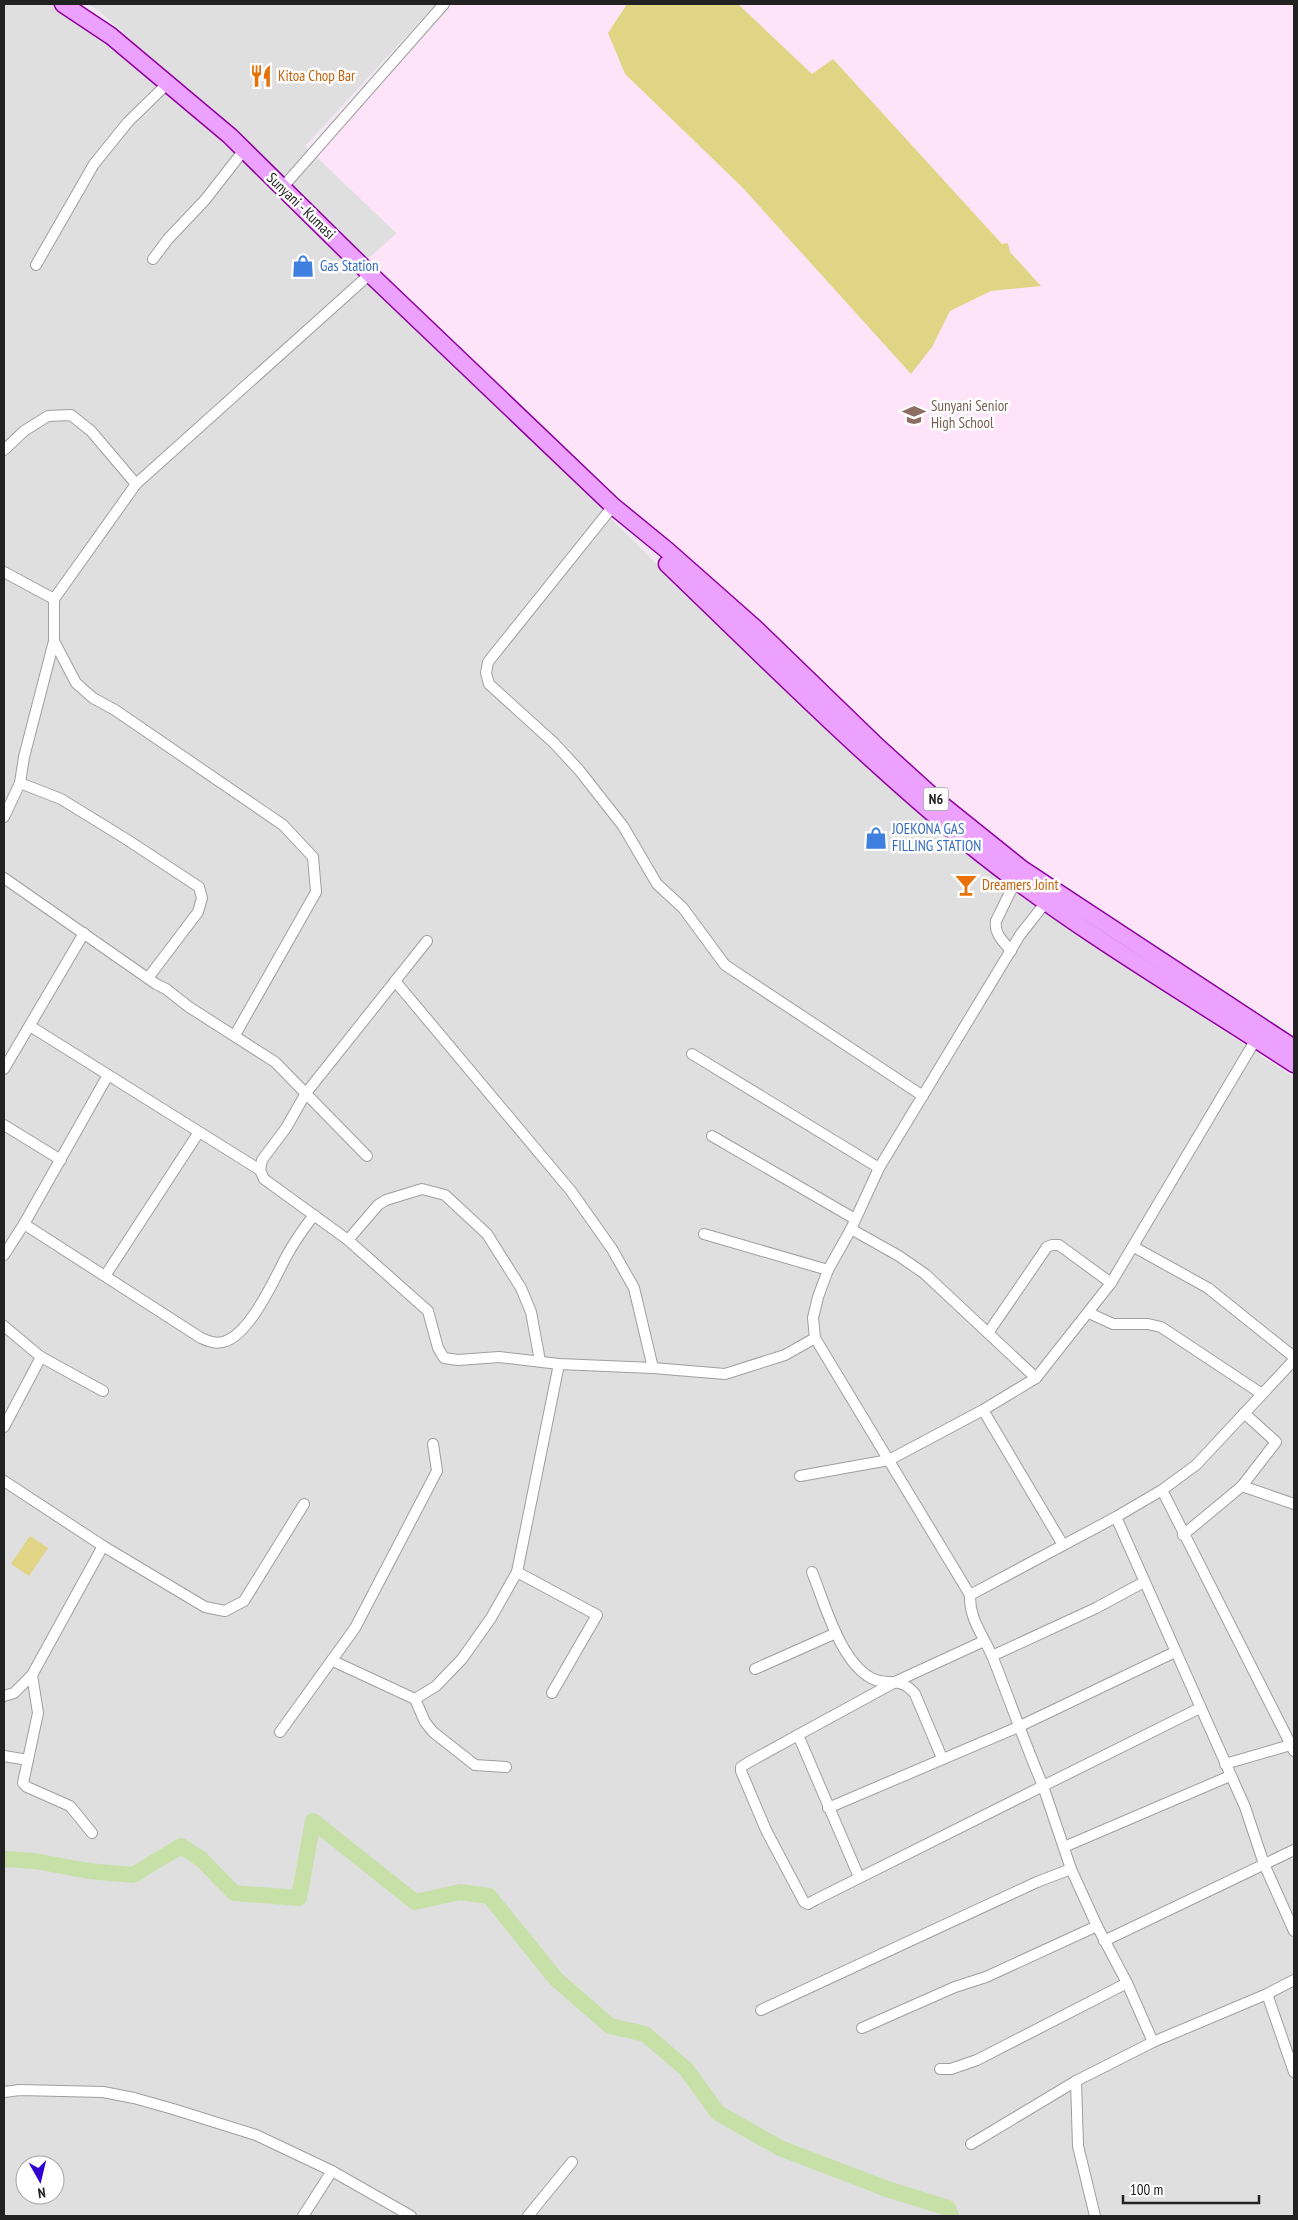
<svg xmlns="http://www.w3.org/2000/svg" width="1298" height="2220" font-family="'PT Sans Narrow',sans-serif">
  <rect width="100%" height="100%" fill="#f1e8f2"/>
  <!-- residential -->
  <g fill="#dfdfe0" fill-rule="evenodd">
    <path d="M4 4H52L161 87 286 200 455 363 726 633 911 802 1020 888 1159 989 1294 1077V2216H4ZM25 2165H55V2195H25Z"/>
    <path d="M86 4H436L305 146 397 234 368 259 97 9Z"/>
  </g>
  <!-- education -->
  <path fill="#ffe4f9" d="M454 4H1294V1033L997 840 698 572 368 259 397 233 315 155Z"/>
  <!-- pitch -->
  <g fill="#e2d485">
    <path d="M627 4H738L812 74 833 59 1002 244 1008 243 1010 252 1041 286 991 291 950 311 932 347 911 374 742 187 625 74 608 33Z"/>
    <path d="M30 1536 48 1548 29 1576 11 1564Z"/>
  </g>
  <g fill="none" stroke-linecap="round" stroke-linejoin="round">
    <!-- river -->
    <path stroke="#c7e0a8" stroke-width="16" d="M4 1859 35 1861 89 1871 133 1875 181 1846 201 1859 234 1893 299 1898 313 1821 415 1902 460 1892 489 1896 556 1979 610 2026 645 2034 686 2069 718 2113 780 2148 887 2189 948 2208 951 2216"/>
    <defs>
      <g id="street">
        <path d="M282 188 444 4"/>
        <path d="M153 259 168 239 205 200 244 150"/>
        <path d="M36 265 94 164 128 122 168 83"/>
        <path d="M4 450 24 431 48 416 71 415 91 431 136 484 370 274"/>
        <path d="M613 506 488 662 486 673 489 684 554 743 579 770 623 826 657 884 683 908 725 965 923 1096"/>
        <path d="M4 572 54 599"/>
        <path d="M54 641 76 683 93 698 115 710 283 825 313 857 316 892 235 1035"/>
        <path d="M20 783 61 799 126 839 199 887 202 898 198 912 148 978"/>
        <path d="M4 817 20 783 24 757 54 641V599L136 484"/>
        <path d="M4 878 156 984 166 989 189 1007 275 1062 367 1156"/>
        <path d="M1046 902 1020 935 879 1168 851 1229 828 1270 818 1297 813 1318 815 1338 970 1595 1116 1517 1245 1807 1264 1864 1294 1931"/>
        <path d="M427 941 306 1093 286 1128 262 1160 260 1170 264 1179 348 1240 428 1311 438 1348 444 1358 458 1360 499 1357 559 1364 653 1368 725 1374 785 1355 815 1338"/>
        <path d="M1011 951C1003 941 994 934 996 921L1018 876"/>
        <path d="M395 981 571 1191 612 1249 634 1288 653 1368"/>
        <path d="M30 1026 260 1170"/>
        <path d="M692 1054 879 1168"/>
        <path d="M4 1069 84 933"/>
        <path d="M4 1125 61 1160"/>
        <path d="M712 1136 855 1219"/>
        <path d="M24 1224 201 1338C208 1341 215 1344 223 1342 249 1336 274 1280 286 1257 294 1242 304 1228 314 1215"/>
        <path d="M851 1229 899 1256 925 1274 1036 1378"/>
        <path d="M704 1234 828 1270"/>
        <path d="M348 1240 378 1205 386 1200 422 1189 445 1195 487 1234 521 1288 531 1312 540 1361"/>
        <path d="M1134 1247 1208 1288 1294 1357"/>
        <path d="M4 1255 24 1224 108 1075"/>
        <path d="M105 1276 199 1132"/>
        <path d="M1089 1313 1113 1324H1148L1161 1327 1262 1394"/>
        <path d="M4 1326 41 1357 103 1391"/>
        <path d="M988 1333 1047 1247 1052 1245H1059L1111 1283"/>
        <path d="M983 1410 1063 1545"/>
        <path d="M4 1427 41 1357"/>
        <path d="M800 1476 889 1460 983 1410 1036 1378 1111 1283 1256 1039"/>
        <path d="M4 1481 103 1546 205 1607 225 1611 244 1601 304 1504"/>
        <path d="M1242 1486 1294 1504"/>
        <path d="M1162 1490 1294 1751"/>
        <path d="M1116 1517 1162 1490 1196 1465 1294 1360"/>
        <path d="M1183 1535 1242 1486 1276 1442 1244 1413"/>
        <path d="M517 1572 597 1615 552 1693"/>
        <path d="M812 1572C825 1604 840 1661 871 1678 887 1687 900 1675 915 1694L942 1758"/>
        <path d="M970 1595C969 1620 984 1636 993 1658 1010 1701 1025 1744 1043 1786L1200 1708"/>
        <path d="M992 1656 1096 1608 1144 1582"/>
        <path d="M333 1661 415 1699 425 1722 433 1732 475 1765 506 1767"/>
        <path d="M755 1669 836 1633"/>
        <path d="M32 1675 38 1713 23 1783 27 1787 70 1806 92 1833"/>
        <path d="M4 1696 14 1693 32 1675 103 1546"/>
        <path d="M415 1699 436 1686 462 1659 491 1618 517 1572 559 1364"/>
        <path d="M280 1732 355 1628 437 1471 433 1444"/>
        <path d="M798 1735 749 1762 741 1767V1771L766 1830 804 1902 808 1904 815 1900 1043 1786 1071 1869 1097 1926 1127 1983 1153 2042"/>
        <path d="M4 1756 28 1760"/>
        <path d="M1225 1764 1294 1744"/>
        <path d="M828 1808 1018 1727 1175 1652"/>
        <path d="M1064 1847 1230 1776"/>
        <path d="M859 1877 798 1735 897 1681 984 1641"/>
        <path d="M1104 1941 1294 1850"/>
        <path d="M1294 1980 1267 1994 1294 2072"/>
        <path d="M761 2010 1037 1882 1071 1869"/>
        <path d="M862 2028 955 1987 986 1977 1097 1926"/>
        <path d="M940 2069H951L977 2060 1127 1983"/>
        <path d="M1076 2081 1078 2146 1095 2216"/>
        <path d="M4 2092 20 2090 103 2092 134 2098 173 2109 256 2135 332 2171 411 2216"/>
        <path d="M971 2144 1076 2081 1153 2042 1267 1994"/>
        <path d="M303 2216 332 2171"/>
        <path d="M528 2216 572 2162"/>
      </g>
      <g id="primary">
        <path d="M63 4 111 36 230 136 370 274 613 506 668 551 754 627 877 746 941 804 1022 869 1294 1048"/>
        <path d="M667 564C769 662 869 763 979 852 1078 931 1189 995 1294 1064"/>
      </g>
    </defs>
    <!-- street casing -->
    <use href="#street" stroke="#9f9f9f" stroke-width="12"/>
    <!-- primary casing -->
    <use href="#primary" stroke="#8f009f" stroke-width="19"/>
    <!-- street -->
    <use href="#street" stroke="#fff" stroke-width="10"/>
    <!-- primary -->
    <use href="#primary" stroke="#eca1fe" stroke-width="16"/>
  </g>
  <!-- icons -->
  <defs>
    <symbol id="restaurant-bare" viewBox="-9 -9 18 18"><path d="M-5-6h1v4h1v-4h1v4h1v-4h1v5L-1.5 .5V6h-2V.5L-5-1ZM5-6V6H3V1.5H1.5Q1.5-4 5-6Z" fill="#e8710a" stroke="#fff" stroke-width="2.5" paint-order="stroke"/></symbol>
    <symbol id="shop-bare" viewBox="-9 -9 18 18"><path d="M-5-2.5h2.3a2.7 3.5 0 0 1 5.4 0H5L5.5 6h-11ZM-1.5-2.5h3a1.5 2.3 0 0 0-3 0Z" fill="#3f7fe0" stroke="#fff" stroke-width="2.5" paint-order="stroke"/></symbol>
    <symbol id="school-bare" viewBox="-9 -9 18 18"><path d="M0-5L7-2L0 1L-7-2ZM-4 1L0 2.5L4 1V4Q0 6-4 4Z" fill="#8d6e63" stroke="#fff" stroke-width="2.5" paint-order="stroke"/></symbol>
    <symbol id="bar-bare" viewBox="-9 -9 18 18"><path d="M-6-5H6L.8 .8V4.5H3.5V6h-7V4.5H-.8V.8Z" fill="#e8710a" stroke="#fff" stroke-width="2.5" paint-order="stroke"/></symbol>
  </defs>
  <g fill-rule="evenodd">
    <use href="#restaurant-bare" x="245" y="60" width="32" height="32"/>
    <use href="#shop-bare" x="287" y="250" width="32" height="32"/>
    <use href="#school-bare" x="898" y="399" width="32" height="32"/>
    <use href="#shop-bare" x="860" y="822" width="32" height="32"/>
    <use href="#bar-bare" x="950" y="869" width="32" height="32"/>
  </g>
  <g text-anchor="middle" stroke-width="5" stroke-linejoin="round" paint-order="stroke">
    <!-- shield labels -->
    <rect fill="#fff" stroke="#646464" stroke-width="1" x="923.5" y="787.5" width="25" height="23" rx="4"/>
    <g font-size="14" font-weight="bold" fill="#222">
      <text x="936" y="804">N6</text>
    </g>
    <!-- food labels -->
    <g font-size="15" fill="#c56008" stroke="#fff" text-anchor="start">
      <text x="278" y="81">Kitoa Chop Bar</text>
      <text x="982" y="890">Dreamers Joint</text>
    </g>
    <!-- street labels -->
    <g font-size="15" fill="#222" stroke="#fff">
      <text transform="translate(301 206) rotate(44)" y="5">Sunyani - Kumasi</text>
    </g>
    <!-- shop labels -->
    <g font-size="15" fill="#366cbe" stroke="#fff" text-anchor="start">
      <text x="320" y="271">Gas Station</text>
      <text x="892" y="834">JOEKONA GAS<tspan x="892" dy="17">FILLING STATION</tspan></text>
    </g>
    <!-- education labels -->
    <g font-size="15" fill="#785e54" stroke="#fff" text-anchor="start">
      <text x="931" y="411">Sunyani Senior<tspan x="931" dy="17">High School</tspan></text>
    </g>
  </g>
  <!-- border -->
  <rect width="1298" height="2220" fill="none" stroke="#222222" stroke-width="10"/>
  <!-- north arrow -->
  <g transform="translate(40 2180) rotate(172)"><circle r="24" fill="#ffffff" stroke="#a7a7a7"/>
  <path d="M0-4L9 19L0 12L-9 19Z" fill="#3100d3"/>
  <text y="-8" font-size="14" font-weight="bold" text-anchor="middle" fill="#222222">N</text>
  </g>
  <!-- scale -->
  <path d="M1123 2195v8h136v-8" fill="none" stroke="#222222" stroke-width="2.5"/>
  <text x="1130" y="2195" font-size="15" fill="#222222" stroke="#ffffff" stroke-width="4" paint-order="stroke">100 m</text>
</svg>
